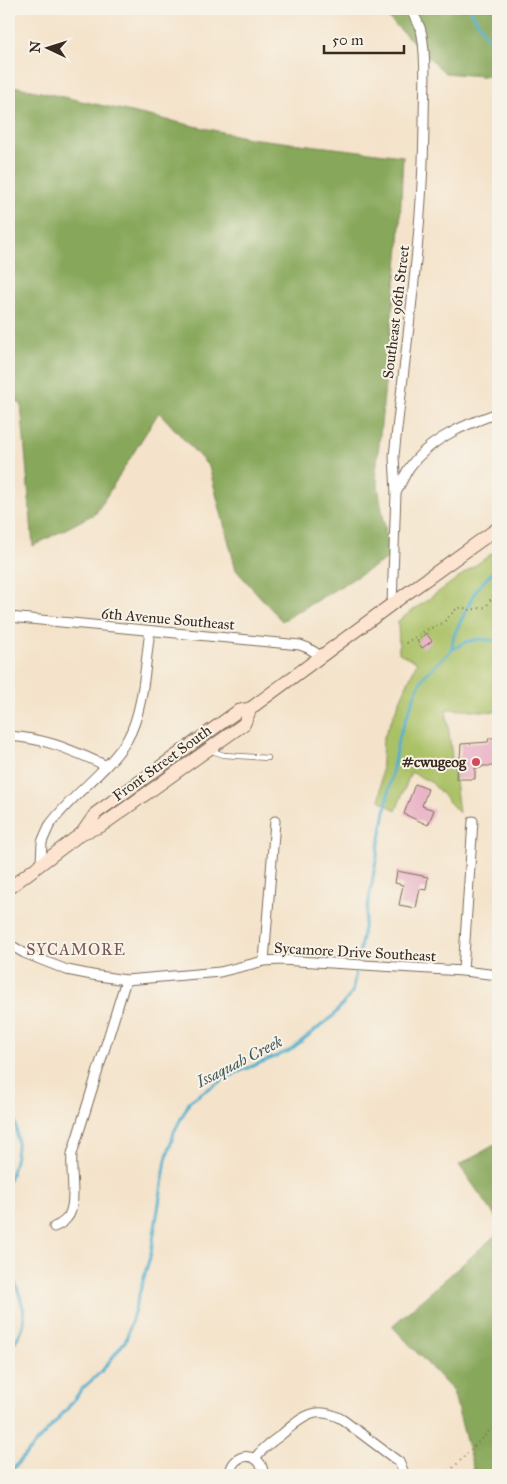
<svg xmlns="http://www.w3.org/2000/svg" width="507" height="1484" font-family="'IM FELL Great Primer',serif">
  <rect width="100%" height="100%" fill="#f7f3e8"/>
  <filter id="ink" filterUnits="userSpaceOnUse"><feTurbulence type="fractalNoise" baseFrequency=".02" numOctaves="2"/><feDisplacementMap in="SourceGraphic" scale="10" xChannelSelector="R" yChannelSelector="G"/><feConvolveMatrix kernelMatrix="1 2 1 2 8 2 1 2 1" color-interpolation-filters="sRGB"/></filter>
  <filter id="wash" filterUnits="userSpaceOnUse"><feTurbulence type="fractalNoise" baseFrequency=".0096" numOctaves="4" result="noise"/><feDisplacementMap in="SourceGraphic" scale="20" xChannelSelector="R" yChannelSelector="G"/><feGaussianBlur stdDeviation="1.12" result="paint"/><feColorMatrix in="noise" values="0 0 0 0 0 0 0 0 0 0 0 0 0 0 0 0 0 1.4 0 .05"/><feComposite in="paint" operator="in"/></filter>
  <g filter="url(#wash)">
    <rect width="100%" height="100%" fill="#f4e3ca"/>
    <!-- green -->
    <path fill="#aac165" stroke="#727642" d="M498 549V712L446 709 459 813 432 783 411 772 396 811 380 800 383 739 417 662 399 653 398 621Z"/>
    <!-- forest -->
    <g fill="#87a75a" stroke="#61683c">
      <path d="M379 9H498V76L493 77 445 73Z"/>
      <path d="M9 85 249 138 403 156 399 247 376 474 390 557 282 621 236 570 209 467 159 412 96 513 33 546 21 403 9 400Z"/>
      <path d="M498 1143V1220L459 1165Z"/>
      <path d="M498 1233V1475H475L453 1391 392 1326Z"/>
    </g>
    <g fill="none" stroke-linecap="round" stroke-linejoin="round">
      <!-- stream -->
      <g stroke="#50afce" stroke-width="3">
        <path d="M470 9 498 55"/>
        <path d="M451 651 454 635 476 590 498 566"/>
        <path d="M9 1099C19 1129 21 1150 9 1180"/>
        <path d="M9 1262C15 1294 40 1317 9 1348"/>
        <path d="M9 1473 67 1409 82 1389 102 1371 126 1340 151 1253 166 1160 174 1132 190 1101 206 1090 238 1072 289 1051 333 1016 352 993 398 740 418 687 425 675 453 649 466 642 479 639 498 641"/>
      </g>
    </g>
    <g id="blocks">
      <!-- building -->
      <g fill="#e8acc2">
        <path d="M426 633 432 641 422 648 417 641Z"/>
        <path d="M489 738H498V755L495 754 494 766H482L481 768H475V779H456L457 758H460L461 744 488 742Z"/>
        <path d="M415 784 428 789 422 806 434 810 428 825 404 814Z"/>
        <path d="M397 871 428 877 426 890 420 889 416 908 399 905 403 885 395 883Z"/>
      </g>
    </g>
  </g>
  <g filter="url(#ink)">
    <use href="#blocks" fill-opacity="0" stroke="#7c6b5a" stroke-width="1"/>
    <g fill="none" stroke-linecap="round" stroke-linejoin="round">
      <defs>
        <path id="lane" d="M209 750 224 755 268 758"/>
        <g id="street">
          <path d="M396 493C400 485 404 476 409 468 429 439 466 424 498 413"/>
          <path d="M392 604 396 493 394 456C406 345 423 234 424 123 424 94 427 63 422 35 420 24 416 17 409 9"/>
          <path d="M9 617 300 645 308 648 321 656"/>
          <path d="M9 736C49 739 70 750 105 765"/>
          <path d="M41 863 42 842 49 826C71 795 106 773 127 740 144 711 145 664 150 631"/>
          <path d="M9 944 24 953 67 970 92 975 126 980 220 972 264 961 281 960 463 971 498 975"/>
          <path d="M264 961 275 821"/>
          <path d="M463 971 473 821"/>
          <path d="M54 1227C59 1225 64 1222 67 1218 78 1206 70 1172 72 1154L126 980"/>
          <path d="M255 1458C262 1449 271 1442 281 1435 302 1417 316 1404 343 1420L399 1462 405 1475"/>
          <path d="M230 1475C231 1450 264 1451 263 1475"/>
        </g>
        <g id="secondary">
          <path d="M82 833 96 813 238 711 251 708 392 604 498 528"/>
          <path d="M9 888 82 833 101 826 244 724 251 708"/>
        </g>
      </defs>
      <!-- lane casing -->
      <use href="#lane" stroke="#7c6b5a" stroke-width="6"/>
      <!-- street casing -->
      <use href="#street" stroke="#7c6b5a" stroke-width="11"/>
      <!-- secondary casing -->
      <use href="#secondary" stroke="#7c6b5a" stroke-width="14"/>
      <!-- path -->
      <g stroke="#7c6b5a" stroke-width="2" stroke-dasharray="1 4" stroke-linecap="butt">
        <path d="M406 643 426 630 443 623 455 610 462 607 470 610 486 607 498 587"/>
        <path d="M446 1475 498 1422"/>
      </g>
      <!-- lane -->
      <use href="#lane" stroke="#fff" stroke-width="4.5"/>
      <!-- street -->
      <use href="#street" stroke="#fff" stroke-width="9"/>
      <!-- secondary -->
      <use href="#secondary" stroke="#fde4d0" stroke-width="12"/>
    </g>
  </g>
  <!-- markers -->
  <circle fill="#d1495b" stroke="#f7f3e8" stroke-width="2" cx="476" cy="762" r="5"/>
  <g text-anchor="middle" stroke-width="4" stroke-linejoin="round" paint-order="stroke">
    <!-- street labels -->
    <g font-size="15" fill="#3b2a1e" stroke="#f7f3e8">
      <text transform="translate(396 312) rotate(-83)" y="5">Southeast 96th Street</text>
      <text transform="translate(168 619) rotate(5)" y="5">6th Avenue Southeast</text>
      <text transform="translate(162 763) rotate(-36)" y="5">Front Street South</text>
      <text transform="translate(355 952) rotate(3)" y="5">Sycamore Drive Southeast</text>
    </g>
    <!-- poi labels -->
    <g font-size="15" font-weight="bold" fill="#3b2a1e" stroke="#f7f3e8" text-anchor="end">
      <text x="466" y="767">#cwugeog</text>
    </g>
    <!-- neighbourhood labels -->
    <g font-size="16" letter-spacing="1" fill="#785857" stroke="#f7f3e8">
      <text x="76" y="955">SYCAMORE</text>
    </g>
    <!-- water labels -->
    <g font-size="16" font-style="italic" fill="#42595c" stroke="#f7f3e8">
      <text transform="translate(239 1061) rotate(-27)" y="6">Issaquah Creek</text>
    </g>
  </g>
  <!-- margin -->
  <rect width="507" height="1484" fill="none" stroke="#f7f3e8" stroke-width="30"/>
  <!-- north arrow -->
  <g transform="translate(48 48) rotate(274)" stroke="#f7f3e8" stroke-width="4" paint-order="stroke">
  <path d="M0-4L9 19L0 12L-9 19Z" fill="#3b2a1e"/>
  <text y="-8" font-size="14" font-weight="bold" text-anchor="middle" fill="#3b2a1e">N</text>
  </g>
  <!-- scale -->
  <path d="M324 45v8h80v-8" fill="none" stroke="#3b2a1e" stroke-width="2.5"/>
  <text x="332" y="45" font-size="15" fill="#3b2a1e" stroke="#f7f3e8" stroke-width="4" paint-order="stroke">50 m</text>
</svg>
